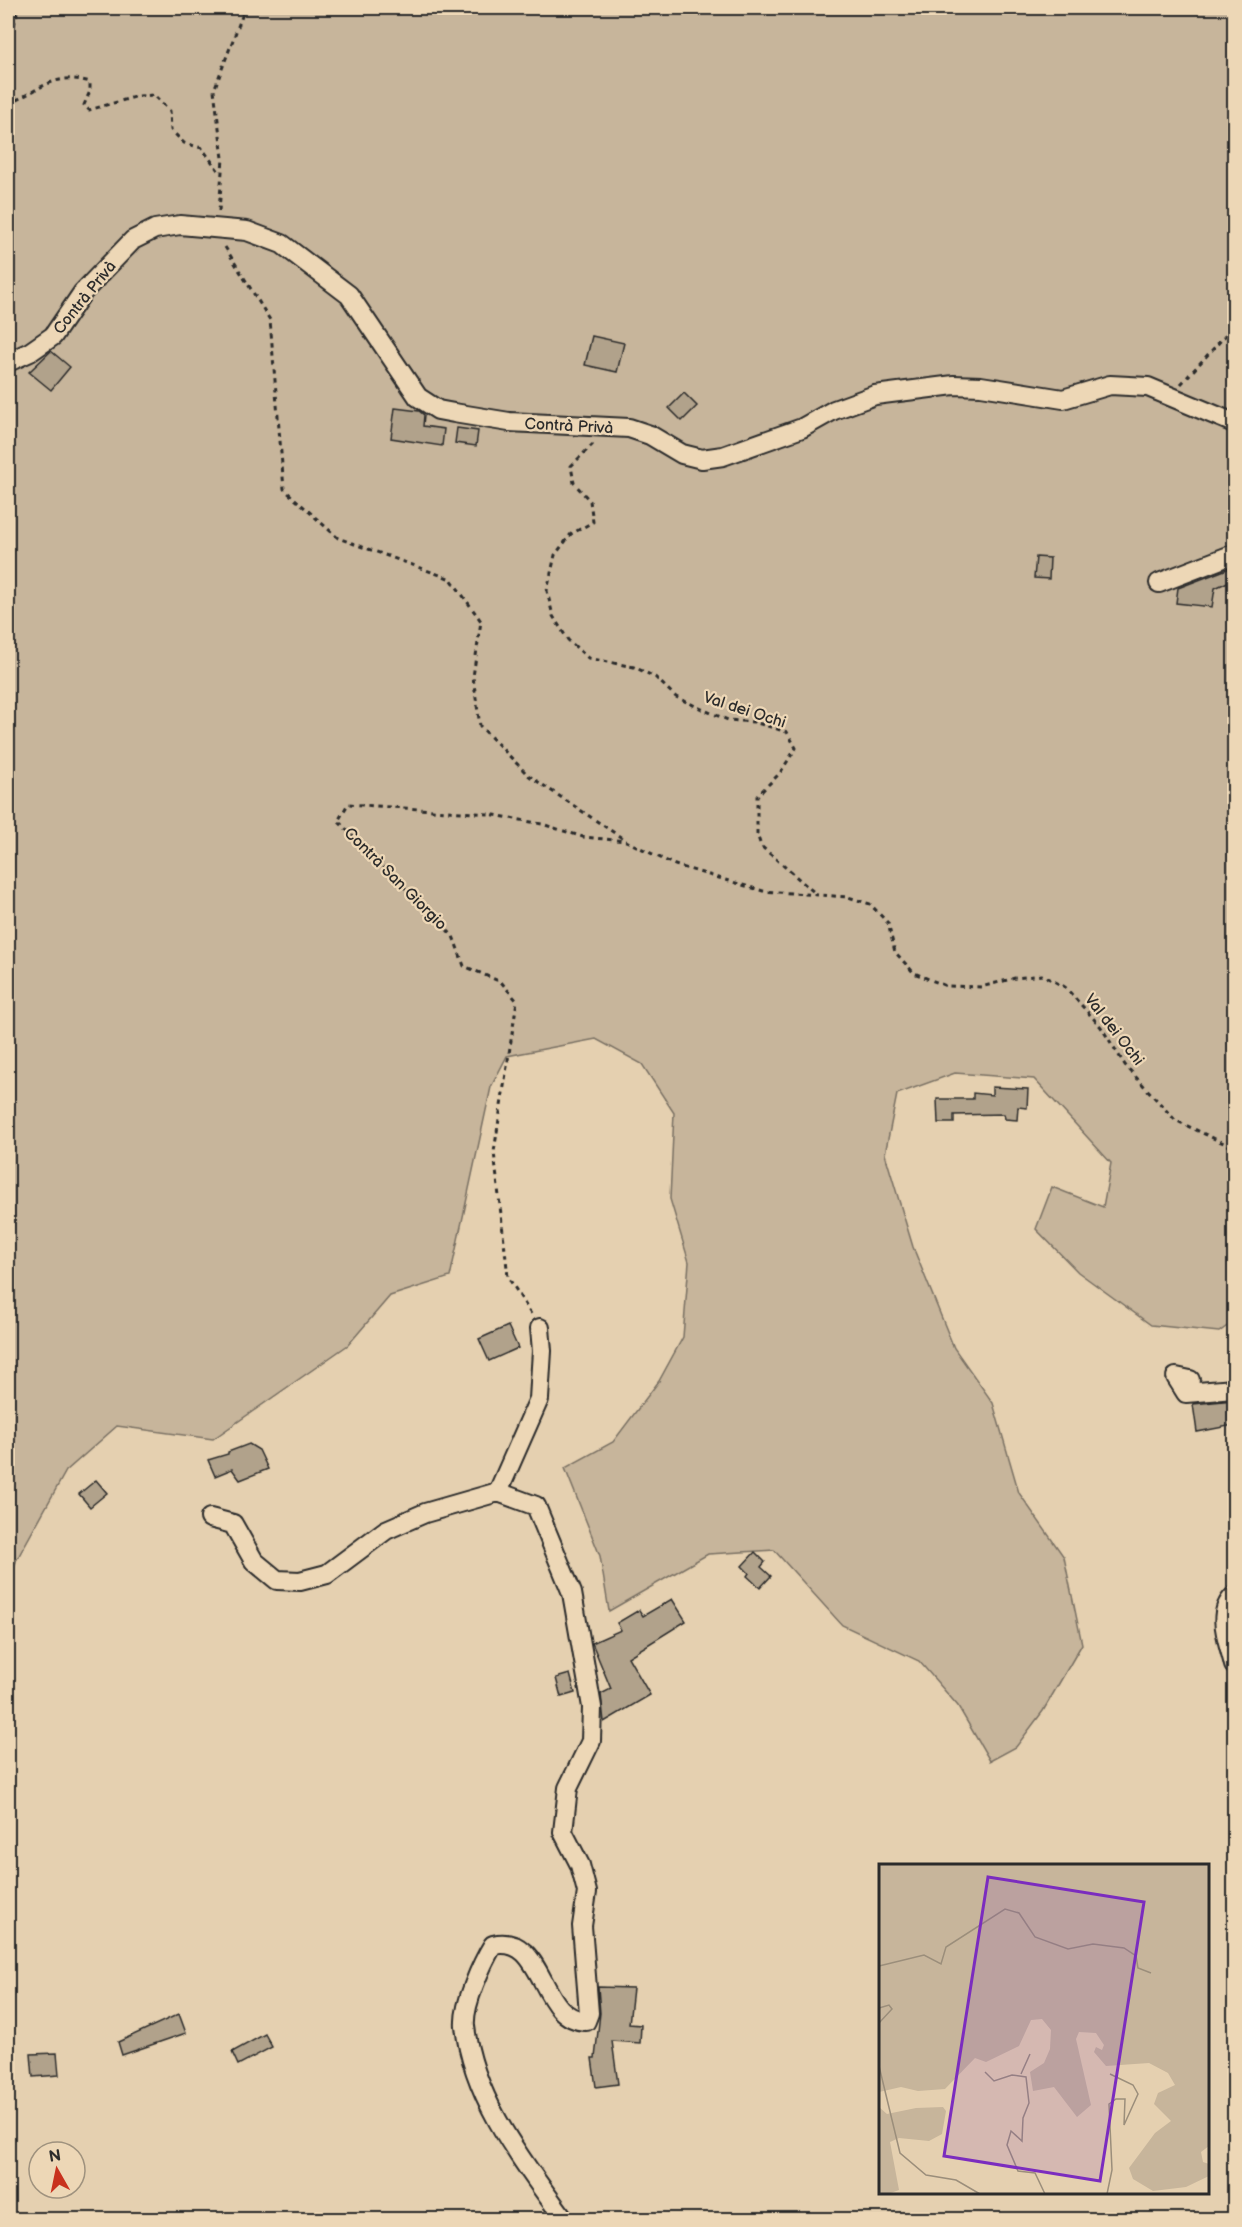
<svg xmlns="http://www.w3.org/2000/svg" width="1242" height="2227" font-family="'Balsamiq Sans',sans-serif">
  <rect width="100%" height="100%" fill="#e5d0b0"/>
  <filter id="ink" filterUnits="userSpaceOnUse"><feTurbulence type="fractalNoise" baseFrequency=".0167" numOctaves="2"/><feDisplacementMap in="SourceGraphic" scale="12" xChannelSelector="R" yChannelSelector="G"/><feConvolveMatrix kernelMatrix="1 2 1 2 8 2 1 2 1" color-interpolation-filters="sRGB"/></filter>
  <g filter="url(#ink)">
    <!-- green -->
    <path fill="#c7b59b" stroke="#797063" stroke-width="1.5" d="M8 8H1234V1321L1219 1332 1151 1325 1078 1272 1036 1229 1052 1187 1103 1207 1111 1163 1034 1079 955 1073 897 1094 885 1154 913 1247 954 1348 993 1403 1019 1493 1064 1557 1082 1644 1043 1711 1016 1747 990 1761 958 1706 919 1661 842 1625 774 1550 708 1554 609 1611 600 1556 565 1468 613 1442 659 1381 683 1337 689 1262 670 1199 674 1113 642 1064 596 1039 507 1056 491 1087 450 1277 390 1296 348 1345 213 1439 117 1426 66 1471 16 1561 8 1591Z"/>
    <!-- building -->
    <g fill="#b1a28b" stroke="#2b2b2b" stroke-width="1.5">
      <path d="M592 336 624 343 617 372 585 365Z"/>
      <path d="M51 351 70 367 51 390 29 372Z"/>
      <path d="M684 393 697 406 682 421 669 408Z"/>
      <path d="M395 408 419 411 424 415 423 426 444 429 442 446 391 438Z"/>
      <path d="M457 428 478 431 476 446 455 443Z"/>
      <path d="M1036 557 1050 558 1049 579 1034 578Z"/>
      <path d="M1230 568 1234 579 1215 588 1212 607 1176 603 1178 588Z"/>
      <path d="M992 1087 1028 1089 1027 1108 1018 1107 1017 1120 1005 1119 1004 1114 954 1115V1123H938L937 1099H973V1093L992 1095Z"/>
      <path d="M508 1326 518 1348 489 1361 479 1339Z"/>
      <path d="M1234 1400V1425L1197 1432 1193 1404Z"/>
      <path d="M249 1444 259 1450 268 1469 240 1480 232 1469 215 1476 208 1460 228 1454V1452Z"/>
      <path d="M96 1480 107 1493 90 1507 79 1494Z"/>
      <path d="M755 1552 765 1562 761 1567 771 1576 760 1588 747 1576 749 1573 742 1566Z"/>
      <path d="M672 1599 686 1621 628 1657 650 1695 604 1722 601 1694 611 1689 592 1643 621 1630 617 1623 639 1610 643 1616Z"/>
      <path d="M570 1674 575 1693 561 1697 556 1678Z"/>
      <path d="M598 1987 633 1988 629 2024 641 2025 640 2043 612 2041 618 2084 596 2087 592 2058H595L600 2013Z"/>
      <path d="M179 2014 186 2033 122 2055 118 2042Z"/>
      <path d="M265 2034 272 2047 238 2065 232 2052Z"/>
      <path d="M57 2053 59 2075 33 2077 31 2054Z"/>
    </g>
    <g fill="none" stroke-linecap="round" stroke-linejoin="round">
      <defs>
        <g id="street">
          <path d="M8 362 30 352 53 336 83 292 133 240 155 229 180 225 247 231 282 244 349 295 418 397 438 410 454 413 509 422 629 428 650 435 682 454 702 459 723 456 802 428 834 410 875 395 954 385 981 386 1063 399 1110 385 1148 387 1234 423"/>
          <path d="M1159 583 1234 554"/>
          <path d="M1190 1380 1176 1377 1186 1393 1234 1389"/>
          <path d="M498 1492 539 1399 542 1351 540 1328"/>
          <path d="M210 1518 233 1524 254 1561 277 1580 300 1581 327 1574 386 1530 425 1513 498 1492 536 1506 572 1593 592 1707 591 1741 568 1788 563 1832 580 1865 587 1892 582 1926 589 2013 586 2021C538 2020 546 1933 493 1945 482 1963 463 2005 465 2026 473 2099 523 2162 565 2220"/>
          <path d="M1234 1596C1215 1614 1229 1642 1234 1665"/>
        </g>
      </defs>
      <!-- street casing -->
      <use href="#street" stroke="#2b2b2b" stroke-width="22"/>
      <!-- path -->
      <g stroke="#2b2b2b" stroke-width="3" stroke-dasharray="4.5 4.5" stroke-linecap="butt">
        <path d="M8 52 18 8"/>
        <path d="M8 104C39 91 54 71 90 82V91L84 105 89 110 138 96 154 95 170 111 171 130 184 143 202 148 220 173"/>
        <path d="M219 211 223 158 214 90 245 8"/>
        <path d="M225 247 270 320 284 489 338 538 451 579 481 621 473 677 480 726 528 775 625 840"/>
        <path d="M1181 384 1234 326"/>
        <path d="M593 444 571 466 574 483 590 501 593 522 571 534 555 555 547 591 553 616 568 640 588 658 634 667 655 677 676 697 704 710 728 720 754 722 787 732 796 748 780 773 757 796V834L761 846 816 894"/>
        <path d="M531 1314 508 1277 494 1152 517 1001 501 982 464 966 453 936 338 821 348 804 489 814 542 824 583 837 626 841 675 865 763 891 848 897 870 904 888 923 895 952 914 973 946 986 981 987 1015 978 1042 975 1065 987 1101 1027 1125 1065 1175 1120 1234 1148"/>
      </g>
      <!-- street -->
      <use href="#street" stroke="#edd7b6" stroke-width="18"/>
    </g>
  </g>
  <g text-anchor="middle" stroke-width="4.5" stroke-linejoin="round" paint-order="stroke">
    <!-- street labels -->
    <g font-size="16" fill="#2b2b2b" stroke="#edd7b6">
      <text transform="translate(84 297) rotate(-51)" y="6">Contrà Privà</text>
      <text transform="translate(569 425) rotate(3)" y="6">Contrà Privà</text>
      <text transform="translate(745 709) rotate(18)" y="6">Val dei Ochi</text>
      <text transform="translate(396 878) rotate(45)" y="6">Contrà San Giorgio</text>
      <text transform="translate(1115 1029) rotate(52)" y="6">Val dei Ochi</text>
    </g>
  </g>
  <!-- overview -->
  <g transform="translate(879 1864)">
    <rect width="330" height="330" fill="#e5d0b0"/>
    <path d="M0 0H330V282L322 288 324 298 330 300V312L307 323 274 327 254 315 250 304 276 269 292 257 275 240 279 229 296 221 289 209 270 199 227 202 215 188 217 183 223 186 225 181 217 169 200 168 197 175 212 241 198 253 175 223 154 227 151 208 165 199 171 185 172 166 163 155 152 156 140 182 107 198 96 194 66 225 39 227 22 223 0 228ZM0 243 8 250 37 244 64 243 67 247 63 270 50 277 20 274 11 278 20 326 9 330H0Z" fill="#c7b59b"/>
    <path fill="none" stroke="#9b8e7b" stroke-width="1.5" d="M0 102 45 91 62 100 67 83 126 45 140 49 156 73 189 85 214 80 245 84 257 92 259 104 272 109M0 144 10 141 13 145 0 159M0 202 21 289 47 311 77 316 101 330M106 208 115 217 133 211 147 213 150 239 144 254 143 277 132 267 128 281 139 307 156 309 166 330M142 210 151 190M228 330 233 306 230 240 237 235H246L245 261 259 230 254 221 231 210"/>
    <path fill="#7b2cbf" fill-opacity="0.15" stroke="#7b2cbf" stroke-width="3" d="M109 13 265 38 221 317 65 292Z"/>
    <rect width="330" height="330" fill="none" stroke="#2b2b2b" stroke-width="3"/>
  </g>
  <!-- margin -->
  <rect width="1242" height="2227" fill="none" stroke="#edd7b6" stroke-width="30"/>
  <rect x="15" y="15" width="1212" height="2197" fill="none" stroke="#2b2b2b" stroke-width="2" filter="url(#ink)"/>
  <!-- north arrow -->
  <g transform="translate(57 2170) rotate(351)"><circle r="28" fill="#edd7b6" stroke="#9f927e" stroke-width="1.5"/>
  <path d="M0-4.5L10 22L0 15L-10 22Z" fill="#c8321e"/>
  <text y="-9" font-size="16" font-weight="bold" text-anchor="middle" fill="#2b2b2b">N</text>
  </g>
</svg>
